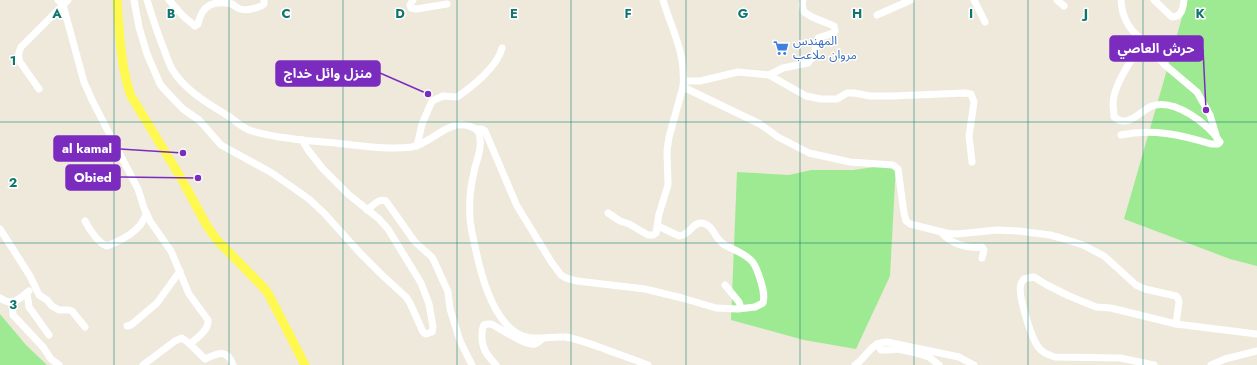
<svg xmlns="http://www.w3.org/2000/svg" width="1257" height="365" font-family="Jost,'Noto Sans Arabic',sans-serif">
  <rect width="100%" height="100%" fill="#eee9db"/>
  <!-- green -->
  <g fill="#9eea92">
    <path d="M1187 0H1257V266L1230 259 1124 219Z"/>
    <path d="M896 164 890 276 856 349 804 340 731 320 737 172 789 175 811 170H853Z"/>
    <path d="M0 314 26 345 47 365H0Z"/>
  </g>
  <g fill="none" stroke-linecap="round" stroke-linejoin="round">
    <!-- minor -->
    <g stroke="#fff" stroke-width="7">
      <path d="M58 0 63 5 84 82 93 102 138 189 144 208 150 221 171 251 189 294 208 320C209 330 197 338 190 344"/>
      <path d="M134 0 139 27 147 54 160 84 164 89 183 109 199 120 221 145 272 173 309 199 324 213 360 253 382 275 406 297 410 303 423 332 426 334 432 332 433 327 429 304 421 283 388 229 379 219 348 194 323 169 308 150 302 140"/>
      <path d="M147 0C152 16 157 32 163 47 166 54 168 62 172 69 185 91 209 104 230 117 236 122 242 127 249 130 259 134 269 135 279 137 298 140 317 142 336 143 361 146 387 150 412 147 433 143 449 117 472 127 477 129 480 133 480 139 482 150 476 161 474 172 469 193 468 216 473 237 479 267 491 324 523 336 537 341 551 336 565 337 578 339 590 344 602 348 617 354 633 359 648 365"/>
      <path d="M169 0 183 16 195 26 198 24C202 5 213 0 232 4 234 5 237 8 240 9 247 11 259 8 264 4V0"/>
      <path d="M413 0 410 5 411 8 416 9 447 4"/>
      <path d="M974 0 985 22"/>
      <path d="M1057 0 1064 6"/>
      <path d="M1121 0C1122 17 1128 28 1141 39V44C1132 60 1113 85 1113 104 1113 108 1114 113 1114 117 1128 129 1140 111 1152 106 1175 98 1208 124 1220 142L1218 144H1211C1182 135 1151 128 1121 135"/>
      <path d="M1154 0 1172 17C1182 17 1183 8 1184 0"/>
      <path d="M877 15 911 0"/>
      <path d="M1141 44 1150 49 1165 65 1197 92 1210 115 1216 135"/>
      <path d="M769 75 806 96 821 99H837L847 93H854L870 96H892L965 93 971 94 974 102 969 136 972 162"/>
      <path d="M684 81H700L738 72 769 75 783 68 808 63 814 55 818 38 833 33 835 31 834 26 812 17 804 12 802 5 803 0"/>
      <path d="M683 87 760 124 778 137 809 153 850 162 893 165 898 169 904 213 906 221 910 224 946 233 957 234 997 230 1018 231 1050 235 1061 238 1083 245 1104 256 1136 285 1145 289 1176 296 1178 298 1179 302 1176 324"/>
      <path d="M39 89 20 62C18 56 18 53 21 47L68 0"/>
      <path d="M476 129H482L485 131 517 206 552 263 561 275 566 278 577 281 645 289 682 298 716 308 738 309 755 307 763 303C765 295 763 289 761 282 755 262 753 259 735 250 730 248 725 246 721 242 714 236 713 225 702 223 692 222 691 235 679 236L658 226"/>
      <path d="M417 146 422 124 432 101 443 96 457 97C472 87 498 66 502 48"/>
      <path d="M367 210C373 206 378 198 386 201L415 242 432 257 435 263 448 292 450 309 460 341 472 365"/>
      <path d="M608 213 620 221 629 224 648 235H653L656 233 659 214 668 185 667 151 669 137 683 87C686 52 672 31 663 0"/>
      <path d="M85 221C89 229 99 244 107 246 122 240 141 231 146 214"/>
      <path d="M0 229 30 276 39 295 47 300 52 306 59 310H69L72 311 85 327"/>
      <path d="M941 232C951 244 967 249 982 247L984 250 982 258"/>
      <path d="M725 285 739 302 741 308"/>
      <path d="M27 293 29 307 49 335"/>
      <path d="M0 298C13 307 19 299 29 291"/>
      <path d="M12 302 13 315 43 347 51 359 59 365"/>
      <path d="M127 326 131 325 157 303 180 271"/>
      <path d="M877 344 881 350H889L898 349 912 352 929 357 939 365"/>
      <path d="M143 365 175 341 182 338 190 344 205 359C218 353 227 348 233 365"/>
      <path d="M496 365C487 355 481 348 482 334 482 330 482 328 484 325L488 324H491C500 328 527 347 535 344 538 343 540 341 542 339"/>
      <path d="M855 365C868 357 869 343 887 342L959 357 974 365"/>
      <path d="M1154 365 1120 358 1055 357C1048 355 1043 353 1039 348 1032 340 1017 294 1021 284 1021 282 1023 281 1024 279L1034 277 1047 285 1069 296 1096 307 1111 308 1176 324 1257 334"/>
      <path d="M1211 365 1225 359 1257 351"/>
    </g>
    <!-- major -->
    <path stroke="#fef84f" stroke-width="9" d="M117 0C119 29 121 70 131 96L181 178 207 226 217 240 263 287 269 295 305 365"/>
  </g>
  <!-- grid -->
  <path fill="none" stroke="#0f766e" stroke-width="1" stroke-opacity="0.55" d="M114 0V365M229 0V365M343 0V365M457 0V365M571 0V365M686 0V365M800 0V365M914 0V365M1028 0V365M1143 0V365M0 122H1257M0 243H1257"/>
  <!-- icons -->
  <defs>
    <symbol id="supermarket-bare" viewBox="-9 -9 18 18"><path d="M-6-5.5h2.5l.6 2H6L4.5 2H-2.5L-4.4-4H-6ZM-1.5 3.2a1.3 1.3 0 1 0 .1 0ZM3 3.2a1.3 1.3 0 1 0 .1 0Z" fill="#3f7fe0" stroke="#fff" stroke-width="2.5" paint-order="stroke"/></symbol>
  </defs>
  <g fill-rule="evenodd">
    <use href="#supermarket-bare" x="770" y="37" width="22" height="22"/>
  </g>
  <g text-anchor="middle" stroke-width="3" stroke-linejoin="round" paint-order="stroke">
    <!-- shop labels -->
    <g font-size="12" fill="#366cbe" stroke="#fff" text-anchor="start">
      <text x="793" y="45">المهندس<tspan x="793" dy="14">مروان ملاعب</tspan></text>
    </g>
  </g>
  <g font-size="13" text-anchor="middle" font-weight="bold" fill="#0f766e" stroke="#fff" stroke-width="3" stroke-linejoin="round" paint-order="stroke">
    <text x="57" y="18">A</text>
    <text x="171" y="18">B</text>
    <text x="286" y="18">C</text>
    <text x="400" y="18">D</text>
    <text x="514" y="18">E</text>
    <text x="628" y="18">F</text>
    <text x="743" y="18">G</text>
    <text x="857" y="18">H</text>
    <text x="971" y="18">I</text>
    <text x="1086" y="18">J</text>
    <text x="1200" y="18">K</text>
    <text x="13" y="65">1</text>
    <text x="13" y="187">2</text>
    <text x="13" y="309">3</text>
  </g>
  <!-- callouts -->
  <path fill="none" stroke="#7b2cbf" stroke-width="1.5" d="M1206 110L1203 49M428 94L380 73M183 153L120 149M198 178L120 177"/>
  <g fill="#7b2cbf" stroke="#fff" stroke-width="1.5">
    <circle cx="1206" cy="110" r="4"/>
    <circle cx="428" cy="94" r="4"/>
    <circle cx="183" cy="153" r="4"/>
    <circle cx="198" cy="178" r="4"/>
  </g>
  <g fill="#7b2cbf" stroke="#7b2cbf" stroke-width="1.5">
    <rect x="1110" y="36" width="93" height="25" rx="4"/>
    <rect x="276" y="61" width="104" height="25" rx="4"/>
    <rect x="54" y="136" width="66" height="25" rx="4"/>
    <rect x="66" y="165" width="54" height="25" rx="4"/>
  </g>
  <g font-size="13" text-anchor="middle" font-weight="bold" fill="#fff">
    <text x="1156" y="53">حرش العاصي</text>
    <text x="328" y="78">منزل وائل خداج</text>
    <text x="87" y="153">al kamal</text>
    <text x="93" y="182">Obied</text>
  </g>
</svg>
